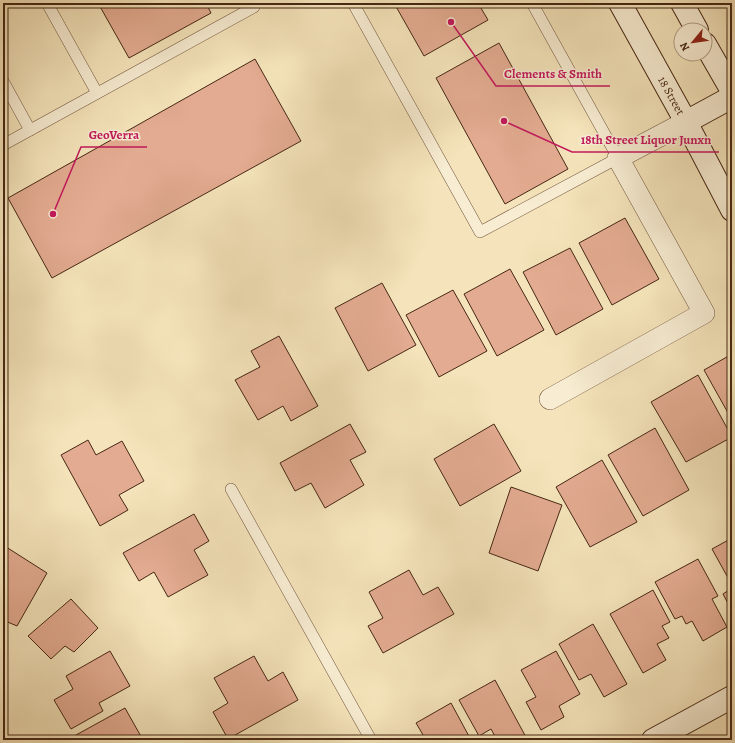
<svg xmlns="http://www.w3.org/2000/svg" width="735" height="743" font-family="Alegreya,serif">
  <rect width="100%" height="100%" fill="#f5e4bb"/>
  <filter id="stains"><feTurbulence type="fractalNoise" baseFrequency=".005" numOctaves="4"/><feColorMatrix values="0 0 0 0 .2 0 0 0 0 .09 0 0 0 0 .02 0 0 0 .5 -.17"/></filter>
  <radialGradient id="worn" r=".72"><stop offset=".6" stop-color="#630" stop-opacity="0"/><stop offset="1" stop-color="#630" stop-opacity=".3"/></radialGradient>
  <!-- building -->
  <g fill="#e3ab91" stroke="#462713">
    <path d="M98 3H206L211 13 129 58Z"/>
    <path d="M394 3H478L488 20 424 56Z"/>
    <path d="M499 43 568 169 505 204 436 78Z"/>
    <path d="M255 59 301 141 52 278 8 198Z"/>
    <path d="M625 218 659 279 612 305 579 243Z"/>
    <path d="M570 248 603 309 556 335 523 272Z"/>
    <path d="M510 269 544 330 497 356 464 294Z"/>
    <path d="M382 283 416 345 368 371 335 308Z"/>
    <path d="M453 290 487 351 439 377 406 315Z"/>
    <path d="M279 336 318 406 291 421 283 406 258 420 235 380 260 367 251 351Z"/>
    <path d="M732 354V420L704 370Z"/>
    <path d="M698 375 732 437 686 462 651 402Z"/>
    <path d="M350 424 366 452 350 460 364 485 325 508 311 483 295 491 280 463Z"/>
    <path d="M494 424 521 471 460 506 434 459Z"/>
    <path d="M655 428 689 490 643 516 608 455Z"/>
    <path d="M88 440 96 455 122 441 144 481 119 495 128 510 100 526 61 455Z"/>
    <path d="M602 460 637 522 590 547 556 487Z"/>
    <path d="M511 487 562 505 538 571 489 553Z"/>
    <path d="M194 514 209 541 194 550 208 575 168 597 154 572 139 581 123 553Z"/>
    <path d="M732 538V585L712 549Z"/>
    <path d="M3 545 47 573 17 626 3 620Z"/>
    <path d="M698 559 718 596 712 599 727 627 703 641 692 621 686 624 682 616 675 619 655 582Z"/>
    <path d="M409 570 423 595 438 587 454 614 383 653 368 626 383 618 369 592Z"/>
    <path d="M732 588V611L723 594Z"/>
    <path d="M653 590 670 622 662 626 669 638 657 644 666 660 643 673 610 614Z"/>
    <path d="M71 599 98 628 74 652 65 646 51 659 28 636Z"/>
    <path d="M593 624 627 684 604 697 591 674 579 680 559 644Z"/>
    <path d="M110 651 130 686 99 703 103 711 71 729 54 700 73 689 66 676Z"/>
    <path d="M556 651 580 694 559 706 564 717 541 730 526 702 536 697 521 670Z"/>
    <path d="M254 656 268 681 283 672 298 700 228 739 213 712 228 703 214 678Z"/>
    <path d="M495 680 527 739 524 740H497L491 729 479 736 459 700Z"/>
    <path d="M451 703 471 740H426L416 723Z"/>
    <path d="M125 708 143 740H67Z"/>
  </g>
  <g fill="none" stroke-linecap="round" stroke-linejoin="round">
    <defs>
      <g id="lane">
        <path d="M47 3 97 93"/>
        <path d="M353 3 480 232 618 158 532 3"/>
        <path d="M3 81 30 130"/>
        <path d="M3 145 254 7 252 3"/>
        <path d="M231 489 371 740"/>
      </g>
      <path id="street" d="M550 399 704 313 618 158 686 122"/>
      <g id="secondary">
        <path id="s1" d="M620 3 686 122 732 210"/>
        <path d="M682 3 697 30"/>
        <path d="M705 44 732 91"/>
        <path d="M686 122 732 97"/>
        <path d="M653 740 732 697"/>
      </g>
    </defs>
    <!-- lane casing -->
    <use href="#lane" stroke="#72563d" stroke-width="12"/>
    <!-- street casing -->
    <use href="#street" stroke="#72563d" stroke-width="22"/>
    <!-- secondary casing -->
    <use href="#secondary" stroke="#462713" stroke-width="24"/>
    <!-- lane -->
    <use href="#lane" stroke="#f8edd3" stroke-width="11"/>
    <!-- street -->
    <use href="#street" stroke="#f8edd3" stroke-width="21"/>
    <!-- secondary -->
    <use href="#secondary" stroke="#f8edd3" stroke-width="22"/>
  </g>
  <g text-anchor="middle" stroke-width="3" stroke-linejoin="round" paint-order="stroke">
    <!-- street labels -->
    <g font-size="12" fill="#462713" stroke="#f8edd3">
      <text dy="4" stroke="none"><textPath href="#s1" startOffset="106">18 Street</textPath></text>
    </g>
  </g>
  <!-- callouts -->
  <path fill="none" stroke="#c2185b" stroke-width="1.5" d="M451 22L496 86H610M53 214L81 147H147M504 121L572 152H719"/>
  <g fill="#c2185b" stroke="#f8edd3" stroke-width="1.5">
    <circle cx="451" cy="22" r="4"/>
    <circle cx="53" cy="214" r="4"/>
    <circle cx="504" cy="121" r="4"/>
  </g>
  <g font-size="13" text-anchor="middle" font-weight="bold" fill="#c2185b" stroke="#f8edd3" stroke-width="3" stroke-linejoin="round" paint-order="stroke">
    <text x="553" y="78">Clements &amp; Smith</text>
    <text x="114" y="139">GeoVerra</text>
    <text x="646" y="144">18th Street Liquor Junxn</text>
  </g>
  <!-- margin -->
  <rect width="735" height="743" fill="none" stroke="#f5e4bb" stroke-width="16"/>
  <rect x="4" y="4" width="727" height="735" fill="none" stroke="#462713" stroke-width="2"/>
  <rect x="8" y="8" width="719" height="727" fill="none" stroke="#462713"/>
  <!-- north arrow -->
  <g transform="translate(693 42) rotate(241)"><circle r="19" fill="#f8edd3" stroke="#b19e86"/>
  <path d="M0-3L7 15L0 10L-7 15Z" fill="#8f2418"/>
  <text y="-6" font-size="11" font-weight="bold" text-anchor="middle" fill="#462713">N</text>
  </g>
  <rect width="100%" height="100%" filter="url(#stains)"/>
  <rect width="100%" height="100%" fill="url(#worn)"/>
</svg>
